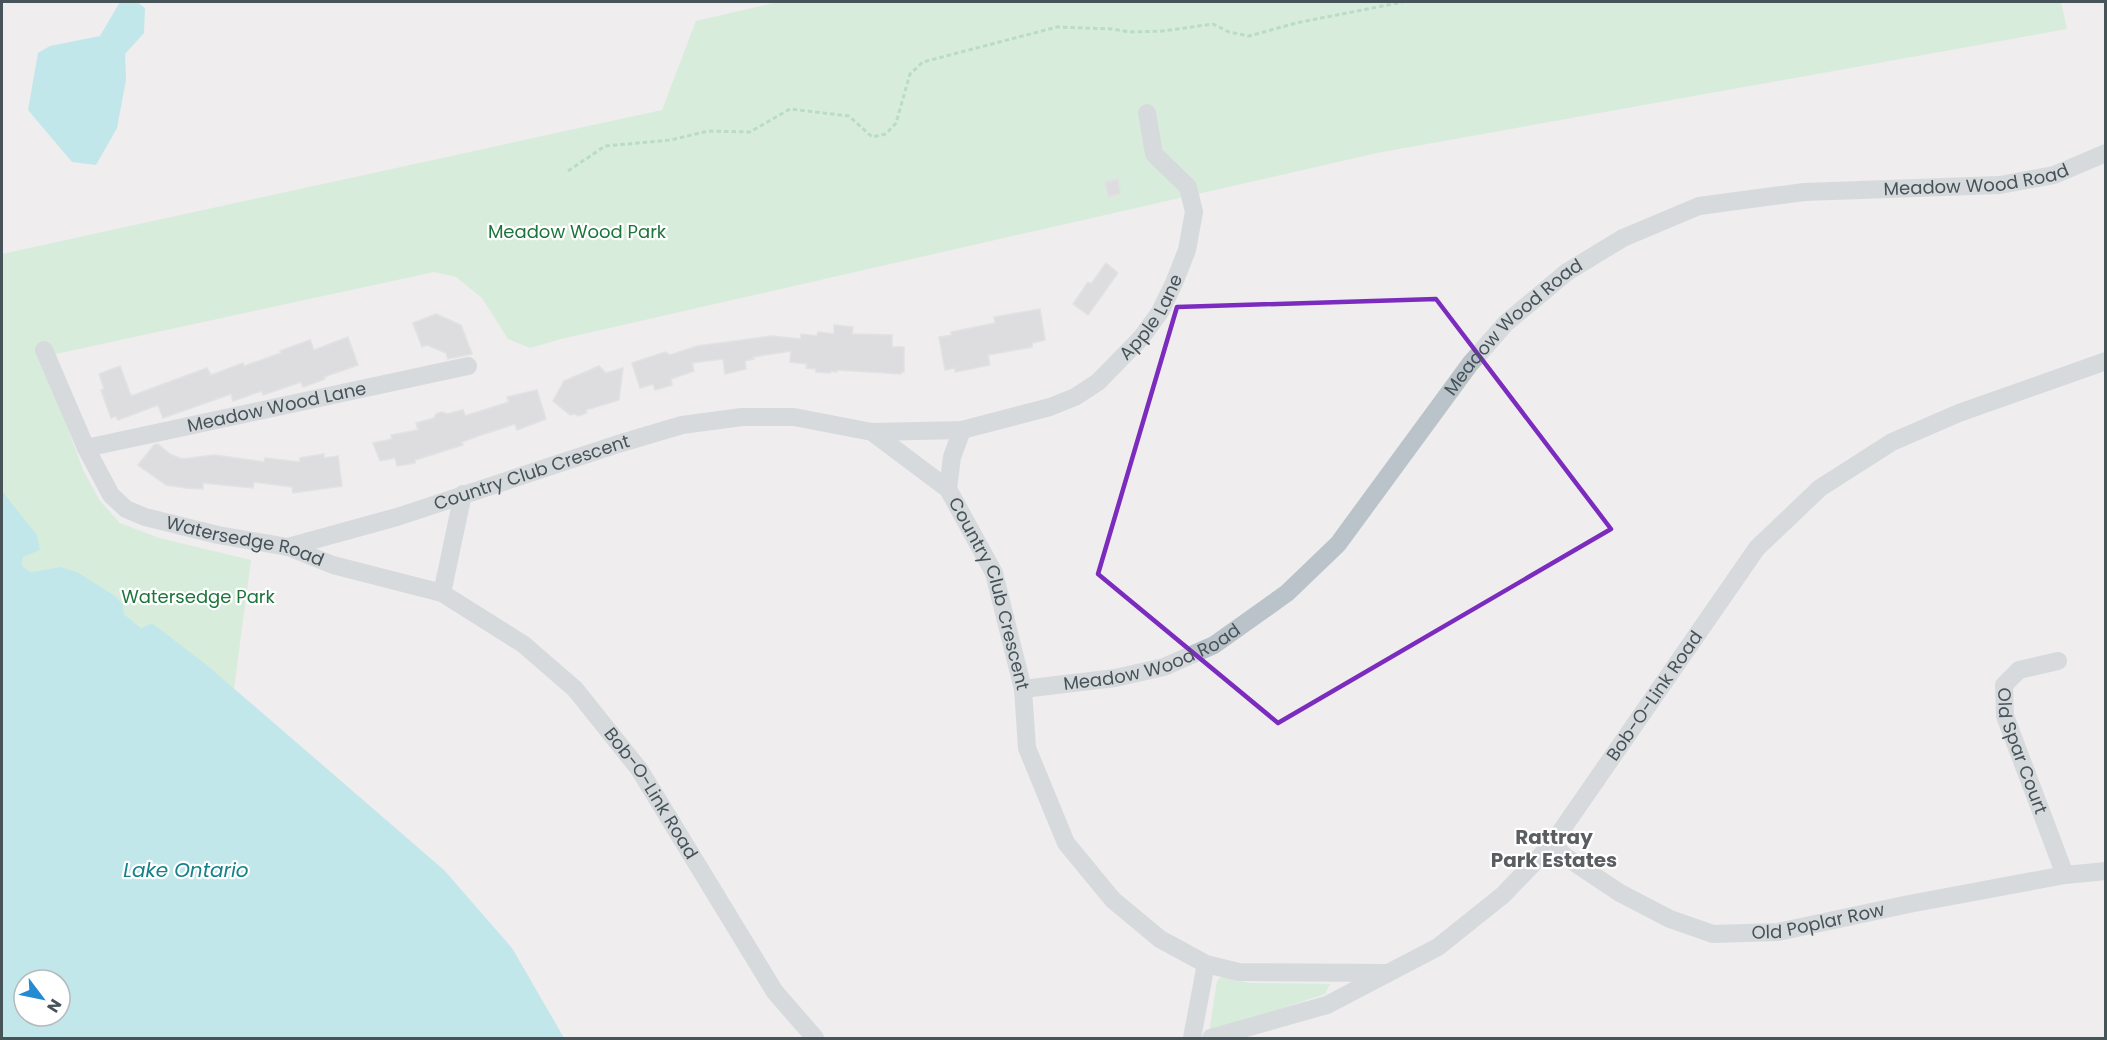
<svg xmlns="http://www.w3.org/2000/svg" width="2107" height="1040" font-family="Poppins,sans-serif">
  <rect width="100%" height="100%" fill="#efeded"/>
  <!-- green -->
  <g fill="#bdebc7">
    <path d="M778 2H2061L2067 29 1377 153 561 339 530 348 508 339 482 298 456 277 434 272 42 357 83 470 100 501 120 523 159 538 251 560 234 689 152 623 141 628 124 614 123 605 60 567 31 572 22 566 23 557 12 506 2 491V254L662 110 696 21Z"/>
    <path d="M1221 977 1250 983 1330 984 1325 994 1209 1033 1217 981Z"/>
  </g>
  <!-- water -->
  <g fill="#8ce1e6" fill-rule="evenodd">
    <path d="M120 2H137L145 8 144 33 125 54 126 80 117 128 96 165 72 162 28 110 38 53 50 46 100 36Z"/>
    <path d="M2 491 37 535 40 550 23 557 22 566 31 572 60 567 77 572 115 596 123 605 124 614 141 628 152 623 208 666 444 870 512 948 564 1038H2ZM24 980H60V1016H24Z"/>
  </g>
  <!-- building -->
  <g fill="#c7cbce" stroke="#d1d4d8" stroke-width="1.5">
    <path d="M1118 179 1121 194 1108 197 1105 182Z"/>
    <path d="M1106 263 1118 273 1088 315 1073 304 1088 282 1091 284Z"/>
    <path d="M1040 309 1045 340 1032 343V347L988 355 990 365 955 372V368L945 370 939 337 952 335 951 332 995 323 994 317Z"/>
    <path d="M436 314 461 325 472 354 448 359 446 353 427 345 422 347 413 323Z"/>
    <path d="M834 325 853 327 852 334 892 335V347H904V372H901V374L837 370V372L831 371 830 373 816 372V369L806 368 807 364 790 362 791 351 753 357 754 359 745 361 746 369 725 374 723 359 692 363 694 371 671 379 672 385 655 390 653 384 640 388 632 363 665 352 670 355 697 346 735 341 772 336 801 339V334L817 336 818 332 834 334Z"/>
    <path d="M348 337 358 365 324 377 325 379 303 387 301 382 263 395 262 391 233 401 231 394 163 418 158 405 118 420 116 416 111 418 101 390 104 389 99 374 120 366 131 396 207 368 211 375 243 363 244 366 281 353 280 351 310 340 314 350Z"/>
    <path d="M599 366 606 373 623 368 619 400 586 410 587 413 578 416 575 414 570 415 553 401 564 381Z"/>
    <path d="M537 390 546 419 517 430 515 424 478 436 462 442 463 445 415 460V463L397 466 395 458 380 461 373 443 392 439 391 435 418 430 416 423 434 418 436 414 442 412 447 414 463 410 465 416 509 402 507 397Z"/>
    <path d="M158 444 170 454 182 459 215 455 264 462 265 458 300 462V458L324 454V458L338 456 342 486 293 493 292 487 254 482 253 488 203 483V489L186 488 166 485 138 465 154 445Z"/>
  </g>
  <g fill="none" stroke-linecap="round" stroke-linejoin="round">
    <!-- path -->
    <path stroke="#77c793" stroke-width="3" stroke-dasharray="4.5 3" stroke-linecap="butt" d="M568 171 605 146 671 140 708 131 750 132 790 109 849 116 872 137 886 134 896 123 910 74 923 62 1057 27 1112 29 1130 32 1163 31 1213 24 1229 32 1249 36 1296 23 1403 2"/>
    <!-- minor -->
    <g stroke="#b9c3c9" stroke-width="18">
      <path id="s1" d="M44 350 86 448 111 495 126 509 145 517 218 535 288 547 333 565 442 593 523 644 575 689 639 769 775 992 815 1038"/>
      <path id="s2" d="M872 432 962 430 1050 407 1075 397 1098 382 1141 338 1160 312 1174 283 1187 250 1194 212 1188 187 1154 154 1147 113"/>
      <path id="s3" d="M86 448 468 366"/>
      <path d="M948 489 952 457 962 430"/>
      <path id="s4" d="M288 547 397 517 618 444 682 425 742 417H794L872 432 948 489 994 573 1023 689 1027 748 1066 843 1113 900 1160 939 1206 964 1239 972 1388 973"/>
      <path d="M442 593 463 494"/>
      <path id="s5" d="M2058 661 2019 670 2004 685 2005 716 2065 875"/>
      <path id="s6" d="M1023 689 1115 678 1164 667 1214 645 1287 593 1338 544 1470 364 1506 323 1567 272 1623 238 1699 206 1804 192 2000 185 2054 175 2106 153"/>
      <path id="s7" d="M1552 844 1566 857 1620 893 1670 919 1713 934 1778 932 1909 904 2065 875 2106 871"/>
      <path d="M1192 1038 1206 964"/>
      <path id="s8" d="M1211 1038 1327 1005 1438 947 1503 895 1552 844 1757 548 1820 488 1892 442 1959 413 2106 361"/>
    </g>
  </g>
  <!-- marked area -->
  <path d="M0 0H2107V1040H0ZM1436 299 1611 529 1278 723 1098 574 1177 307Z" fill="#efeded" fill-opacity=".55" fill-rule="evenodd"/>
  <path fill="none" stroke="#7b2cbf" stroke-width="4.5" stroke-linejoin="round" d="M1436 299 1611 529 1278 723 1098 574 1177 307Z"/>
  <g text-anchor="middle" stroke-width="4.5" stroke-linejoin="round" paint-order="stroke">
    <!-- street labels -->
    <g font-size="18" fill="#465359" stroke="#fff">
      <text dy="6" stroke="none"><textPath href="#s6" startOffset="1142">Meadow Wood Road</textPath></text>
      <text dy="6" stroke="none"><textPath href="#s2" startOffset="320">Apple Lane</textPath></text>
      <text dy="6" stroke="none"><textPath href="#s6" startOffset="638">Meadow Wood Road</textPath></text>
      <text dy="6" stroke="none"><textPath href="#s3" startOffset="195">Meadow Wood Lane</textPath></text>
      <text dy="6" stroke="none"><textPath href="#s4" startOffset="255">Country Club Crescent</textPath></text>
      <text dy="6" stroke="none"><textPath href="#s1" startOffset="304">Watersedge Road</textPath></text>
      <text dy="6" stroke="none"><textPath href="#s4" startOffset="813">Country Club Crescent</textPath></text>
      <text dy="6" stroke="none"><textPath href="#s6" startOffset="134">Meadow Wood Road</textPath></text>
      <text dy="6" stroke="none"><textPath href="#s8" startOffset="580">Bob-O-Link Road</textPath></text>
      <text dy="6" stroke="none"><textPath href="#s5" startOffset="130">Old Spar Court</textPath></text>
      <text dy="6" stroke="none"><textPath href="#s1" startOffset="802">Bob-O-Link Road</textPath></text>
      <text dy="6" stroke="none"><textPath href="#s7" startOffset="292">Old Poplar Row</textPath></text>
    </g>
    <!-- park labels -->
    <g font-size="18" fill="#1c753b" stroke="#fff">
      <text x="577" y="238">Meadow Wood Park</text>
      <text x="198" y="603">Watersedge Park</text>
    </g>
    <!-- neighbourhood labels -->
    <g font-size="20" font-weight="bold" fill="#5a5e61" stroke="#fff">
      <text x="1554" y="844">Rattray<tspan x="1554" dy="23">Park Estates</tspan></text>
    </g>
    <!-- water labels -->
    <g font-size="20" font-style="italic" fill="#148288" stroke="#fff">
      <text x="186" y="877">Lake Ontario</text>
    </g>
  </g>
  <!-- border -->
  <rect width="2107" height="1040" fill="none" stroke="#465359" stroke-width="6"/>
  <!-- north arrow -->
  <g transform="translate(42 998) rotate(122)"><circle r="28" fill="#ffffff" stroke="#b5babd" stroke-width="1.5"/>
  <path d="M0-4.5L10 22L0 15L-10 22Z" fill="#248bd2"/>
  <text y="-9" font-size="16" font-weight="bold" text-anchor="middle" fill="#465359">N</text>
  </g>
</svg>
